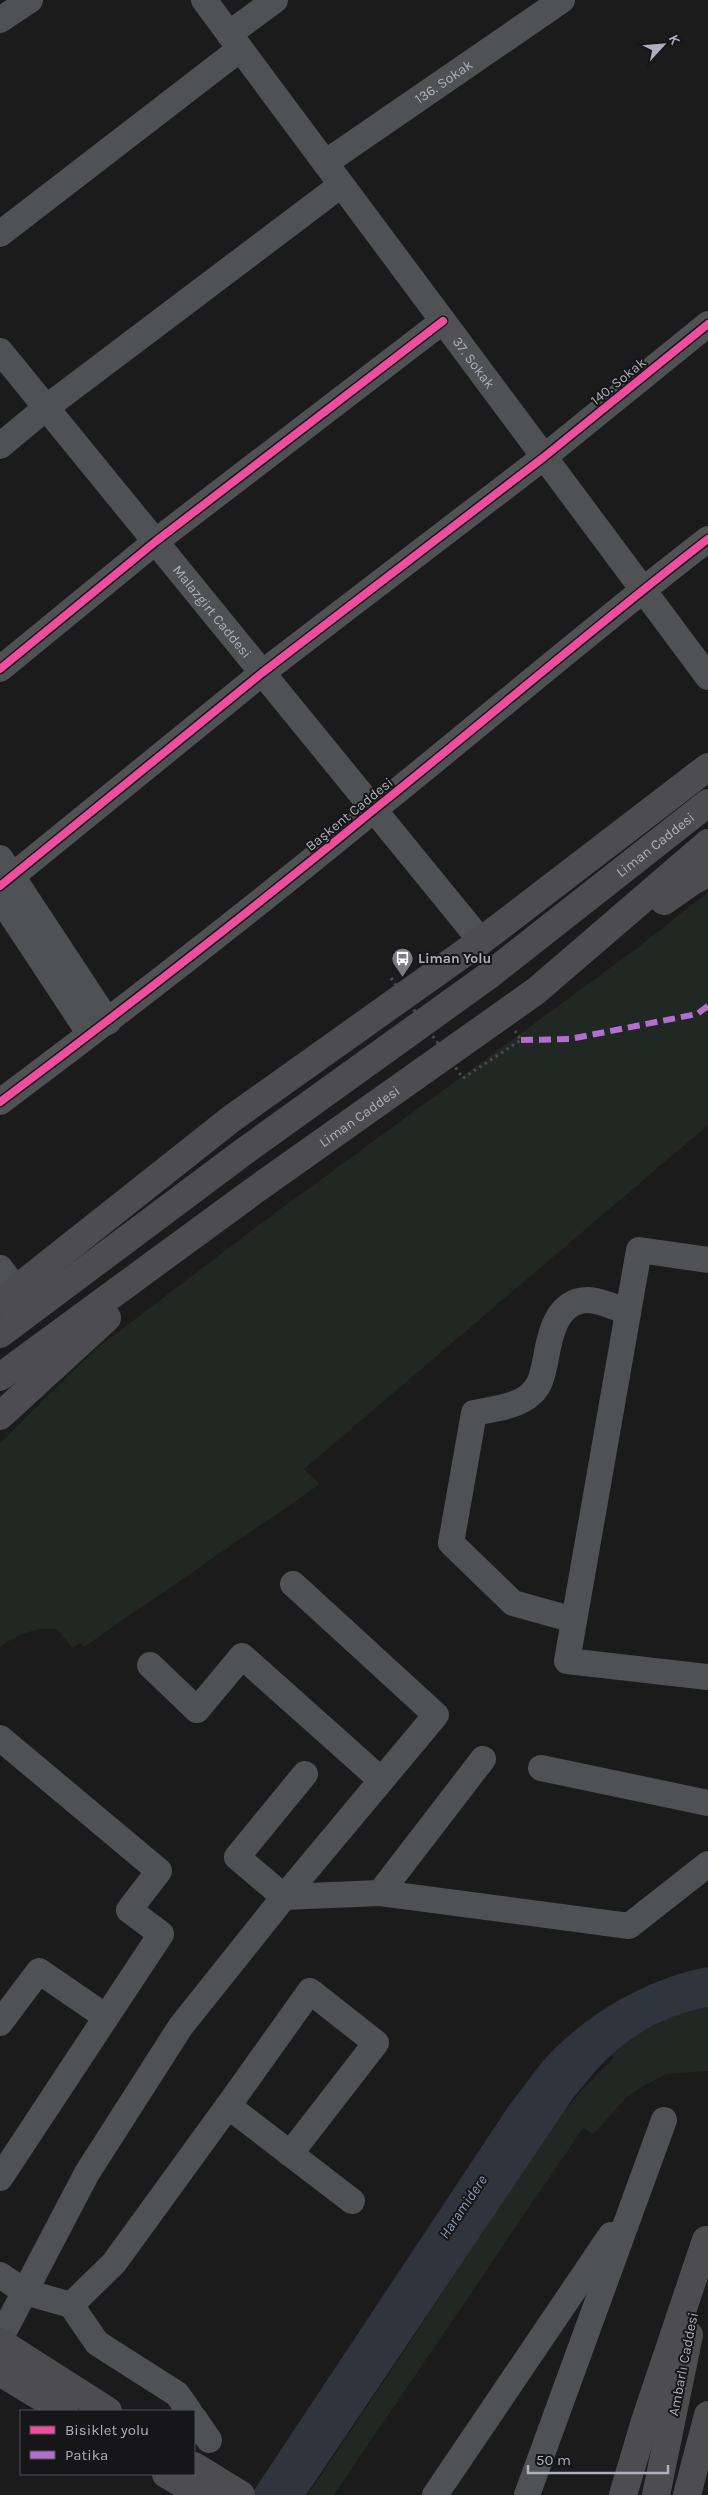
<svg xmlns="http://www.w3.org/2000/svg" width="708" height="2495" font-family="Karla,sans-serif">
  <rect width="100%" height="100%" fill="#1b1b1c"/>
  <!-- green -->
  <g fill="#212823">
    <path d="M708 892V1125L304 1469 320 1484 84 1647 81 1643 73 1648 57 1629C38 1626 15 1635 0 1647V1443L97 1348 267 1219 636 949Z"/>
    <path d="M708 2006V2071L666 2074 642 2087 626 2098 593 2134 583 2128 334 2495H308L560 2116 582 2090 614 2058 609 2049 677 2013Z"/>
  </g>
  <!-- water -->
  <path fill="#2f343d" d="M708 1967V2007C671 2013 633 2033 606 2060 594 2071 584 2086 573 2098L306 2495H251L508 2107C520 2092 531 2076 543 2061 584 2015 647 1978 708 1967Z"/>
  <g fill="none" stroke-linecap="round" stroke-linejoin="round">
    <!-- path -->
    <path stroke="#4b4c4f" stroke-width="3" stroke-dasharray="2.5 4" stroke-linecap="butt" d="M463 1078 521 1040 515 1031"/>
    <!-- minor -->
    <g stroke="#505154" stroke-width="26">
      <path id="s1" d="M204 0 708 677"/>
      <path d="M0 20 30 0"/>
      <path d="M229 34 275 0"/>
      <path id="s2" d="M325 163 562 0"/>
      <path d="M0 234 240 49"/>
      <path id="s3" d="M0 351 481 941"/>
      <path d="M0 446 47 407 341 185"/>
      <path d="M0 669 155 542 443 321"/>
      <path d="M0 858 108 1022"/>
      <path d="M0 886 262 673 544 457 708 324"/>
      <path d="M0 898 90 1034"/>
      <path d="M0 1102C127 1007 253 909 376 808 487 719 595 626 708 539"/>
      <path d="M708 1260 639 1250 567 1661 708 1677"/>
      <path d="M0 1268 16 1289"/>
      <path d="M574 1620 513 1603 451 1543 474 1413C492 1409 517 1407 531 1394 541 1385 542 1375 545 1363 549 1339 555 1300 588 1300 600 1300 616 1308 628 1312"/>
      <path d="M150 1665 197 1710 242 1656 381 1780"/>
      <path d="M0 1738 159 1871 129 1910 161 1934 0 2178"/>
      <path d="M541 1768 708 1803"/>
      <path d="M305 1774 237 1857 284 1897 380 1893 629 1926 708 1864"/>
      <path d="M380 1893 483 1759"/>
      <path d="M0 2023 39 1971 106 2017"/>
      <path d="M290 2154 376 2043 310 1991 228 2106 352 2201"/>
      <path d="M0 2275 25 2292 71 2305 114 2263 228 2106"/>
      <path d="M71 2305 97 2343 177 2394 189 2411"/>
      <path d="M0 2339 87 2173 181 2026 284 1897 436 1715 293 1584"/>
      <path d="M194 2418 209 2440"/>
      <path d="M435 2495 611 2235"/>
      <path d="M527 2495 664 2120"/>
    </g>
    <!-- major -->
    <g stroke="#4d4d50" stroke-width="28">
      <path d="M0 2342 108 2411"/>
      <path d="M0 2372 64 2411"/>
      <path d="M194 2466 241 2495"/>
      <path d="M166 2474 201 2495"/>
      <path d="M623 2495 645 2421 706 2240"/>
      <path d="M656 2495 689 2335"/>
      <path d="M687 2495 708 2415"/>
    </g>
    <!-- highway -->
    <g stroke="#4d4d51" stroke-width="28">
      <path d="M664 901 691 882 708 873"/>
      <path d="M0 1302 231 1119 481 941 708 767"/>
      <path id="s4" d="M0 1334 242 1153 488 976 708 803"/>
      <path id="s5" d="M0 1377 255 1190 536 991 708 843"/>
      <path d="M0 1416 107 1318"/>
    </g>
    <!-- path-bridge -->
    <path stroke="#4b4c4f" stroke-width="3" stroke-dasharray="2.5 4" stroke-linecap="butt" d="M391 978 463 1078"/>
    <!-- quiet -->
    <path stroke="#b36fd0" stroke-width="6" stroke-dasharray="12 6" stroke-linecap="butt" d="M521 1040 570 1039 697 1014 708 1006"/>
    <defs>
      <g id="cycleway">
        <path d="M0 669 155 542 443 321"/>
        <path d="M0 886 262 673 544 457 708 324"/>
        <path d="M0 1102C127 1007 253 909 376 808 487 719 595 626 708 539"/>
      </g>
    </defs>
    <!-- cycleway casing -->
    <use href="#cycleway" stroke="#161518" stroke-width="11"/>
    <!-- cycleway -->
    <use href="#cycleway" stroke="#ef4d9e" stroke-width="8"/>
  </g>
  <!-- icons -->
  <defs>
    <symbol id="bus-pin" viewBox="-11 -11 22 30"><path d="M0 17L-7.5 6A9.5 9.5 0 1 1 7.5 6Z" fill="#7b7c83" stroke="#161518"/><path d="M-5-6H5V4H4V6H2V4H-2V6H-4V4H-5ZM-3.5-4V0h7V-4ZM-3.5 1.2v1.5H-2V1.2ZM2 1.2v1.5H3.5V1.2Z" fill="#fff"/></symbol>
  </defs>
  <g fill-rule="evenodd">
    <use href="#bus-pin" x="390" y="946" width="25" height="34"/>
  </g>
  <g text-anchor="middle" stroke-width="4" stroke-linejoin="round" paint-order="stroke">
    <!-- street labels -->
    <g font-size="14" fill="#aeb0bb" stroke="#161518">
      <text dy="5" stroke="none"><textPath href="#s2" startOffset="144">136. Sokak</textPath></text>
      <text dy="5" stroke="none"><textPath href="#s1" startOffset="452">37. Sokak</textPath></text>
      <text transform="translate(618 381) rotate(-39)" y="5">140. Sokak</text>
      <text dy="5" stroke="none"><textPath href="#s3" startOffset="336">Malazgirt Caddesi</textPath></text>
      <text transform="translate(349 814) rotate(-39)" y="5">Başkent Caddesi</text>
      <text dy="5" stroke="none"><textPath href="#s4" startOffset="818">Liman Caddesi</textPath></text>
      <text dy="5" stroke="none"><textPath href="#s5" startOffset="444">Liman Caddesi</textPath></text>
      <text transform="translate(683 2364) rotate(-79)" y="5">Ambarlı Caddesi</text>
    </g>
    <!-- poi labels -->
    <g font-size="14" font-weight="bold" fill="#aeb0bb" stroke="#161518" text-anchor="start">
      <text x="418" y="963">Liman Yolu</text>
    </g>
    <!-- water labels -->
    <g font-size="15" font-style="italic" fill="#8799b4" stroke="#161518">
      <text transform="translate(463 2207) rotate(-56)" y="5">Haramidere</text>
    </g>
  </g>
  <!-- legend -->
  <rect x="20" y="2410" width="175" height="65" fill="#161518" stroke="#535359"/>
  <rect x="30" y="2426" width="25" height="8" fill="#ef4d9e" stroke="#535359"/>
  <text x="65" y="2435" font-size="15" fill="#aeb0bb">Bisiklet yolu</text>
  <rect x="30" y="2451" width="25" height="8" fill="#b36fd0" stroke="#535359"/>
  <text x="65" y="2460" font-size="15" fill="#aeb0bb">Patika</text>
  <!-- north arrow -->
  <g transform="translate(663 45) rotate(64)" stroke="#161518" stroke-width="4" paint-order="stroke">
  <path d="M0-4L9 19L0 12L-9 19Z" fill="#aeb0bb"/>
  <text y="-8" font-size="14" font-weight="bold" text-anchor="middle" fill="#aeb0bb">K</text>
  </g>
  <!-- scale -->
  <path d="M528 2465v8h140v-8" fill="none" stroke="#aeb0bb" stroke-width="2.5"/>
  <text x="536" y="2465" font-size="15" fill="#aeb0bb" stroke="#161518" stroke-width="4" paint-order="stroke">50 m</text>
</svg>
